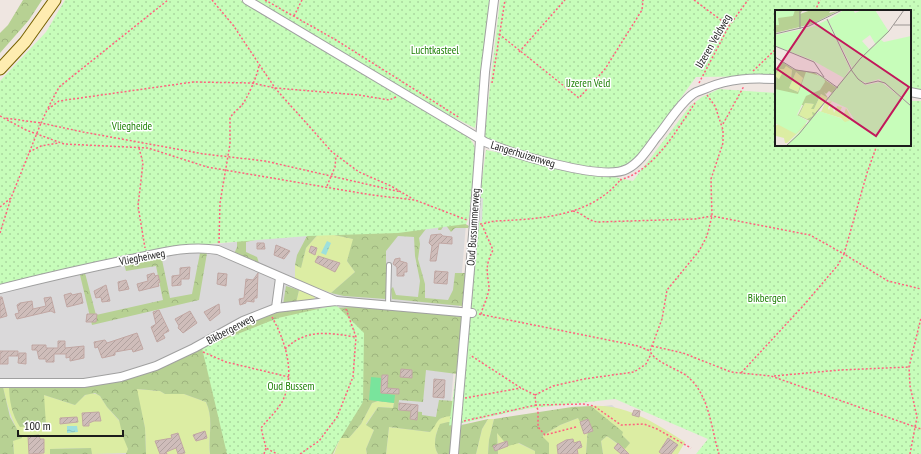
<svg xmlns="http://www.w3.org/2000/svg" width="921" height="454" font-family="'PT Sans Narrow',sans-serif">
  <defs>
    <pattern id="forest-crowns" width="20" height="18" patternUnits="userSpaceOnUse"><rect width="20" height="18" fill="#b7d193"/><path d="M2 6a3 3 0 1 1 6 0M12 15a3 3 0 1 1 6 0" fill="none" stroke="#9db37e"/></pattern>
    <pattern id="park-dots" width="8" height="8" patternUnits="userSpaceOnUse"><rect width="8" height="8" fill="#c7fdba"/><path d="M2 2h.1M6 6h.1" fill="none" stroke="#aad89f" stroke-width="1.8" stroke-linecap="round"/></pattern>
    <pattern id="water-ripples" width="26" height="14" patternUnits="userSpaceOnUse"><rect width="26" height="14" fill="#9ee0dc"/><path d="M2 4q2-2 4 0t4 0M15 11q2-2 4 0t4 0" fill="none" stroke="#88c0bc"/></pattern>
    <pattern id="building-hatch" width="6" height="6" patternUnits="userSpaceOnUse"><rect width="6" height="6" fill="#cfbdba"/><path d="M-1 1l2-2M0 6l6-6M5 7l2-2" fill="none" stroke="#b1a29f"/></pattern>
  </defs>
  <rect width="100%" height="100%" fill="#efe6e1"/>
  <!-- residential -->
  <path fill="#dad9da" d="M466 224 449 426 612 405 664 454H356L374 337 336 305 226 454H0V286L200 246 260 239Z"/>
  <!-- grass -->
  <g fill="#dceda3">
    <path d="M320 232 354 239 347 261 355 272 331 293 295 279V265L301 267 306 248Z"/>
    <path d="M299 290 315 296 314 301 296 303Z"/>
    <path d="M9 386 13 413 44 395 75 405C83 397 88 389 100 396L107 407 121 423 128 449 127 453 92 454 90 448 50 449V454H14L13 441 21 437C12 421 7 405 3 387Z"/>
    <path d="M136 389 160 391 165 394H184L206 402C214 419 208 436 210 454H146L145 428Z"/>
    <path d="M378 401 394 403 393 408 378 407 366 424 374 430 366 449 367 454H334L340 438H349L361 424 372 403Z"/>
    <path d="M591 406C628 404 656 424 685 442L678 454H603L601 441 607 436 620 446 630 443Z"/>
    <path d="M445 416H453L452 422 444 423C435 427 433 446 438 454H386L389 427 430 432 435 422Z"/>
    <path d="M578 418 588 428 586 454H549L548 446 542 436 560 425Z"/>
    <path d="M488 419H494L489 441 488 454H476L482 429Z"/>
    <path d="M497 433 535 451V454H498Z"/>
  </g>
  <!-- forest -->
  <g fill="url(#forest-crowns)">
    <path d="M23 0H42L29 20 0 53V33L8 25Z"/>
    <path d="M415 204H420L419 208 430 221 429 225 419 238 420 244 418 259 425 284V298L448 300 453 290 455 273H467L462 306 392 299 391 289 393 287 396 295 418 297 420 281 415 256 414 237 398 236 386 251V299L344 296 331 293 355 272 347 261 353 239 320 232 306 248 301 268 295 265 297 255 308 234 341 223 361 225 376 229 391 221 404 223 418 217 414 207Z"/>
    <path d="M451 216 469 226 468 228H455L451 232 445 224 441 230H438L439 225Z"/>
    <path d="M237 236 260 239 246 242V252L257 257 259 263 234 254 237 247Z"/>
    <path d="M200 253H207L199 300 92 325 80 275 85 273 96 315 163 300 156 266 126 271 124 264 161 255 170 298 192 294Z"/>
    <path d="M286 286 299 290 296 303 283 305Z"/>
    <path d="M355 307 406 309 462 317 457 374 426 370 423 402 399 400 398 410 422 412V415L436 417 439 400 454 401 453 416C434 417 440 422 430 432L389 427 386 454H367L366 449 374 430 366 425 378 407 393 408 394 403 378 401 372 403 361 424 349 438H340L333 454H210C208 436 214 419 206 402L184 394H165L160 391 137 389 145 428 146 454H126L128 449 123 437 119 420 107 407 100 396 95 393 85 395 75 405 44 395 46 425 20 427C12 415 9 400 9 385L121 379 146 373 231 330 279 310Z"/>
    <path d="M0 384 3 387 10 417 22 438 13 441 14 454H0Z"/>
    <path d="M591 406 623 432 622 435 630 443 625 449 607 436 601 441 603 454H586L588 428 585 422H580L578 418 560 425 542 436 549 443V454H535V451L519 443 508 446 497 433 498 454H488L489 440 494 419 572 407Z"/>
    <path d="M488 419 482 429 476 454H457L460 427 462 425Z"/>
    <path d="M448 422H452L450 454H438C432 445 436 433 440 424Z"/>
    <path d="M91 448 92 454H50V449Z"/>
  </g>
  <!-- park -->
  <g fill="url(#park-dots)">
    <path d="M65 0H240L250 5 467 135 473 143 476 150 469 217 466 224 398 233 308 236 183 246 0 286V81L46 32Z"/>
    <path d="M255 0H494L475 128 437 109Z"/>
    <path d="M500 0H921V90L910 88V11H776V76L696 77 638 157 621 169 581 166 531 157 484 139Z"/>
    <path d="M719 89 776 93V145H910V101H921V454H696L708 439 615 399 525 409 449 426 486 150 633 181 690 106 702 97Z"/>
    <path d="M336 305 364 333 363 402 331 454H227L202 348 278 318Z"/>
  </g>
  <!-- pitch -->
  <path fill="#79e49c" d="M371 377 381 378 380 393 395 395 394 403 369 400Z"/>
  <!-- parking -->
  <path fill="#dcdcdc" d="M478 198H483L482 222 477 221Z"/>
  <!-- water -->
  <g fill="url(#water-ripples)">
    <path d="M327 241 331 243 326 255 321 253Z"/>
    <path d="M67 426H77L78 432 67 433Z"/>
  </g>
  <!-- building -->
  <g fill="url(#building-hatch)" stroke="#c1a7a3">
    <path d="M441 234 443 236 452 237V244L439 243 436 261H430L432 246 429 243 431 235Z"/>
    <path d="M257 243H264L265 249H257Z"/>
    <path d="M276 245 290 251 284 259 274 255Z"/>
    <path d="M311 246 317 248 315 255 309 252Z"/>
    <path d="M318 256 340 263 335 272 315 262Z"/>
    <path d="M400 258V261L407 263V272H404V276H397V267L393 264 395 259Z"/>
    <path d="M190 267 189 279H181V285L172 286V276L180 275V268Z"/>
    <path d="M435 271 448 272 447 284 434 283Z"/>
    <path d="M154 273 155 276 158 275 160 282 158 283 159 286 139 291 137 284 148 281 147 275Z"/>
    <path d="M218 273 227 274 226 286 217 284Z"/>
    <path d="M258 273 257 298H254V302L246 301V303L240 305 239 299 244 298 246 279 253 280Z"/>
    <path d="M126 280 129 289 119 291 118 282Z"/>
    <path d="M106 285 110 301 102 302 101 297 96 298 94 291Z"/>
    <path d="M71 293 72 295 81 293 83 303 67 307 64 295Z"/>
    <path d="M0 297H2L7 316 0 318Z"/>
    <path d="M51 297 55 313 51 311 17 319 15 314 19 313 17 305 20 303 32 301 33 309 46 306 44 298Z"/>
    <path d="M219 304 220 313 210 321 204 312Z"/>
    <path d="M159 310 169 331 163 334 165 338 157 342 151 327 156 324 153 312Z"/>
    <path d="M190 311 197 323 183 333 178 328 179 326 175 319Z"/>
    <path d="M87 314H97L96 322H86Z"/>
    <path d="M137 333 143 349 133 352 132 349 115 352V355L102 358 98 347 95 348 94 342 105 340 107 343Z"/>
    <path d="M58 341H65V348L84 346V358L70 361V357L66 358V354H54V362H46V359H39L37 350H32V345H46V348H58Z"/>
    <path d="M0 351H18V356H8V364H0Z"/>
    <path d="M19 353H26V364L18 363Z"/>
    <path d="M401 369 412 370V378L400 377Z"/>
    <path d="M382 375H388L387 388 399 389V394L381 393Z"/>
    <path d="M434 379 445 380 444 398 433 397Z"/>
    <path d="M399 403 418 405 417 420 410 419 411 411 399 410Z"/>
    <path d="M634 410 640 411 639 417 632 415Z"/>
    <path d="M99 412 101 421H94L89 423V426H83L82 413Z"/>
    <path d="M77 417 78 422 60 424V418Z"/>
    <path d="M588 419 593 431 584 434 580 422Z"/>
    <path d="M205 431 207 438 196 441 193 435Z"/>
    <path d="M178 433 185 453 178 454 176 448 166 452 167 454H160L155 441 172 438 171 435Z"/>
    <path d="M39 435 40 439H44V453L29 454 28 436Z"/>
    <path d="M668 438 678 445 671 454H662L659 452Z"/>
    <path d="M573 439 574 443 580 441 582 447 577 449 578 454H558L557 445 566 440Z"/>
    <path d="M507 441 508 446 495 451 493 446Z"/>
    <path d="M618 443 629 454H621L614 448Z"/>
  </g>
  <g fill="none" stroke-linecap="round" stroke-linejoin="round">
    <defs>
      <path id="lane" d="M388 306 389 265"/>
      <g id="street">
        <path d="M247 0 485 142C511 153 603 182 627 169 639 163 648 149 656 138 668 124 678 105 693 94 697 91 703 90 707 88 730 78 752 78 776 79"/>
        <path d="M910 92 921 94"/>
        <path d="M0 289C43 278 87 268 131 259 160 253 188 245 218 250L336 301"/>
        <path d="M276 308 280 278"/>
        <path d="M0 383H84L121 377 156 366 194 348 243 321 276 308 336 301 472 313"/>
        <path d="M454 454 474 223 485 72 494 0"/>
      </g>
      <path id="secondary" d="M0 69 25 42 55 0"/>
    </defs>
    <!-- lane casing -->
    <use href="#lane" stroke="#a0a0a0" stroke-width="6"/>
    <!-- street casing -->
    <use href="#street" stroke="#a0a0a0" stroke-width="10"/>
    <!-- secondary casing -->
    <use href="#secondary" stroke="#776200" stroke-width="13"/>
    <!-- path -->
    <g stroke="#ff627e" stroke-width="1.5" stroke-dasharray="2 2" stroke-linecap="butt">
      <path d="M212 0 233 25 275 88 332 152 359 172 391 186 413 199"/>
      <path d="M265 0 336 40 460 118"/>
      <path d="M694 0 729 26"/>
      <path d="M815 11 820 0"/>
      <path d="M294 16 302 0"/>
      <path d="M499 34 579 98 605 69 642 10 643 0"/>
      <path d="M519 52 565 0"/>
      <path d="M753 71 776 49"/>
      <path d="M492 83 505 0"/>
      <path d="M699 83 729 26 748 0"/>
      <path d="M707 95 715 106 723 130V143L711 179 712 216 707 236 699 251 667 290 662 319 650 351C655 363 679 369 688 377 710 396 711 429 719 454"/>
      <path d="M396 97 389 100 359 95 275 88 252 83 193 82 59 101 47 110 41 123 83 132 204 154 265 161 401 192"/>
      <path d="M48 108 59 87 168 0"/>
      <path d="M0 116 26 130 64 144 148 148 207 167 372 195 415 200 467 220"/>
      <path d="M723 124 744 86"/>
      <path d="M877 145 867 173 844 254 888 281 921 289"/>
      <path d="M139 148 143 163 138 206 145 248"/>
      <path d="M29 152 41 146 58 143"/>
      <path d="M620 180C655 170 676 131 695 103"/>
      <path d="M327 186 335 167 336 156"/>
      <path d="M0 207 11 198 41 123 5 118"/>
      <path d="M573 211C582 213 587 220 597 222L695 219 712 216 810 235 844 254 838 265 803 306 741 373"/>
      <path d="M480 224C486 224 490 221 496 221 539 219 591 217 621 179"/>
      <path d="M0 233 11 198"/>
      <path d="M219 243 220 203 230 144V118C233 113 237 110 241 106 247 100 258 74 259 65"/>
      <path d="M479 314 638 346 650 351"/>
      <path d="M481 314C483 306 489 295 489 287 487 270 485 266 493 250L482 225"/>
      <path d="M272 317C286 342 296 375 282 402 277 411 267 420 261 428L266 448 277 454"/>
      <path d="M652 346 683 353 731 372 771 376 921 429"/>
      <path d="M285 349C307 328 328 333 356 337"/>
      <path d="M203 352 226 362 289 377"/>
      <path d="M774 376 840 370 909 367"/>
      <path d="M535 395 553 386 584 379 634 372 646 364 651 354"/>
      <path d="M465 398 521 388"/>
      <path d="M464 421 536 405 535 395 521 388 470 355"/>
      <path d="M576 427 545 435 538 427V410L536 405 583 404 594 406 621 425 644 424 657 429 691 448"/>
      <path d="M264 454 266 448"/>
      <path d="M300 454 319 441 337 417 353 377 356 337 346 309"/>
      <path d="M910 454 917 417 910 386 909 367 921 318"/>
    </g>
    <!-- lane -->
    <use href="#lane" stroke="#fff" stroke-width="4"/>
    <!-- street -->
    <use href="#street" stroke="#fff" stroke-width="8"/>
    <!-- secondary -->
    <use href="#secondary" stroke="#feecb0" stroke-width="11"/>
  </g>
  <g text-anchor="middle" stroke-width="3" stroke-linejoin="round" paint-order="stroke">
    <!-- street labels -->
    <g font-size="11" fill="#1c1c1c" stroke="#fff">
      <text transform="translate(713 41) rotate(-60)" y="4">IJzeren Veldweg</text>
      <text transform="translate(523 154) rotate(17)" y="4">Langerhuizenweg</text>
      <text transform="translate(473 227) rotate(-86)" y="4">Oud Bussummerweg</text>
      <text transform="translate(142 257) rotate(-11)" y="4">Vliegheiweg</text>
      <text transform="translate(230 329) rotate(-28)" y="4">Bikbergerweg</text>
    </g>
    <!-- park labels -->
    <g font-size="11" fill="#1d8104" stroke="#fff">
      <text x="435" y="54">Luchtkasteel</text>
      <text x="588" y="87">IJzeren Veld</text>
      <text x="132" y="130">Vliegheide</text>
      <text x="767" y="302">Bikbergen</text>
      <text x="291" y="390">Oud Bussem</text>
    </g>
  </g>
  <!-- overview -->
  <g transform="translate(775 10)">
    <rect width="136" height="136" fill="#efe6e1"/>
    <path d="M7 52 17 60 16 68 12 65 4 69 0 66ZM21 62 28 68 23 82 14 78ZM46 84 53 88 38 106 32 109 24 105 30 93 39 94V99ZM57 91 53 98 54 100 57 93 59 103 62 96 67 97 65 101 69 104 71 98 76 107 74 109 77 116H72L66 108 46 102 50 93ZM29 111 31 115 12 133H10L9 128 1 126 0 116 7 112Z" fill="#dceda3"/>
    <path d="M10 0H28L25 4 36 0H56L54 3 63 1 37 14 0 23V7L2 2ZM6 51 18 59 40 63 62 78 57 83 54 81 51 84 49 82 53 88 46 84 39 99H36L39 94 30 93 24 105 32 109 38 106 37 102 40 103 53 88 35 111 15 102 23 105 28 95 0 96V62ZM11 56 17 60 16 68 8 62 4 69 0 66 4 59H9ZM21 62 28 68 23 82 14 78Z" fill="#b7d193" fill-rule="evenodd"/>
    <path d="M0 0H20L18 6 3 8 4 15H0ZM69 0H78L80 3 87 0H100L114 22 106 30 109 32 136 26V95L104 69 92 73 86 71 90 75 106 72 133 93 136 97V136H11L44 101 65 108 70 112 79 109 72 98 52 89 77 58 53 10ZM95 25 101 35 94 39 87 31ZM52 10 75 59 69 68 37 50 0 36V25L37 17ZM31 62 49 67 50 72 45 80 31 86 22 105 33 111 21 124 0 113V79L23 84Z" fill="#c7fdba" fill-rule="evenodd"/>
    <path fill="none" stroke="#9b9592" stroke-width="1" d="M25 0V19M52 9 77 61 83 69 90 74 103 71 110 73 136 96M119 15H136M0 24 34 16 67 0M0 36 39 52 49 67M0 47 21 60 42 63 63 78M11 136 24 124 85 49 114 21 129 0"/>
    <path fill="#c2185b" fill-opacity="0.15" stroke="#c2185b" stroke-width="2" d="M35 10 134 77 101 126 2 59Z"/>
    <rect width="136" height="136" fill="none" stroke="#1c1c1c" stroke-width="2"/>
  </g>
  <!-- scale -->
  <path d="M18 430v6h105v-6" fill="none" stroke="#1c1c1c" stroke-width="2"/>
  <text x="24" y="430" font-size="12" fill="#1c1c1c" stroke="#ffffff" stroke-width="3" paint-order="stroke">100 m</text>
</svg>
